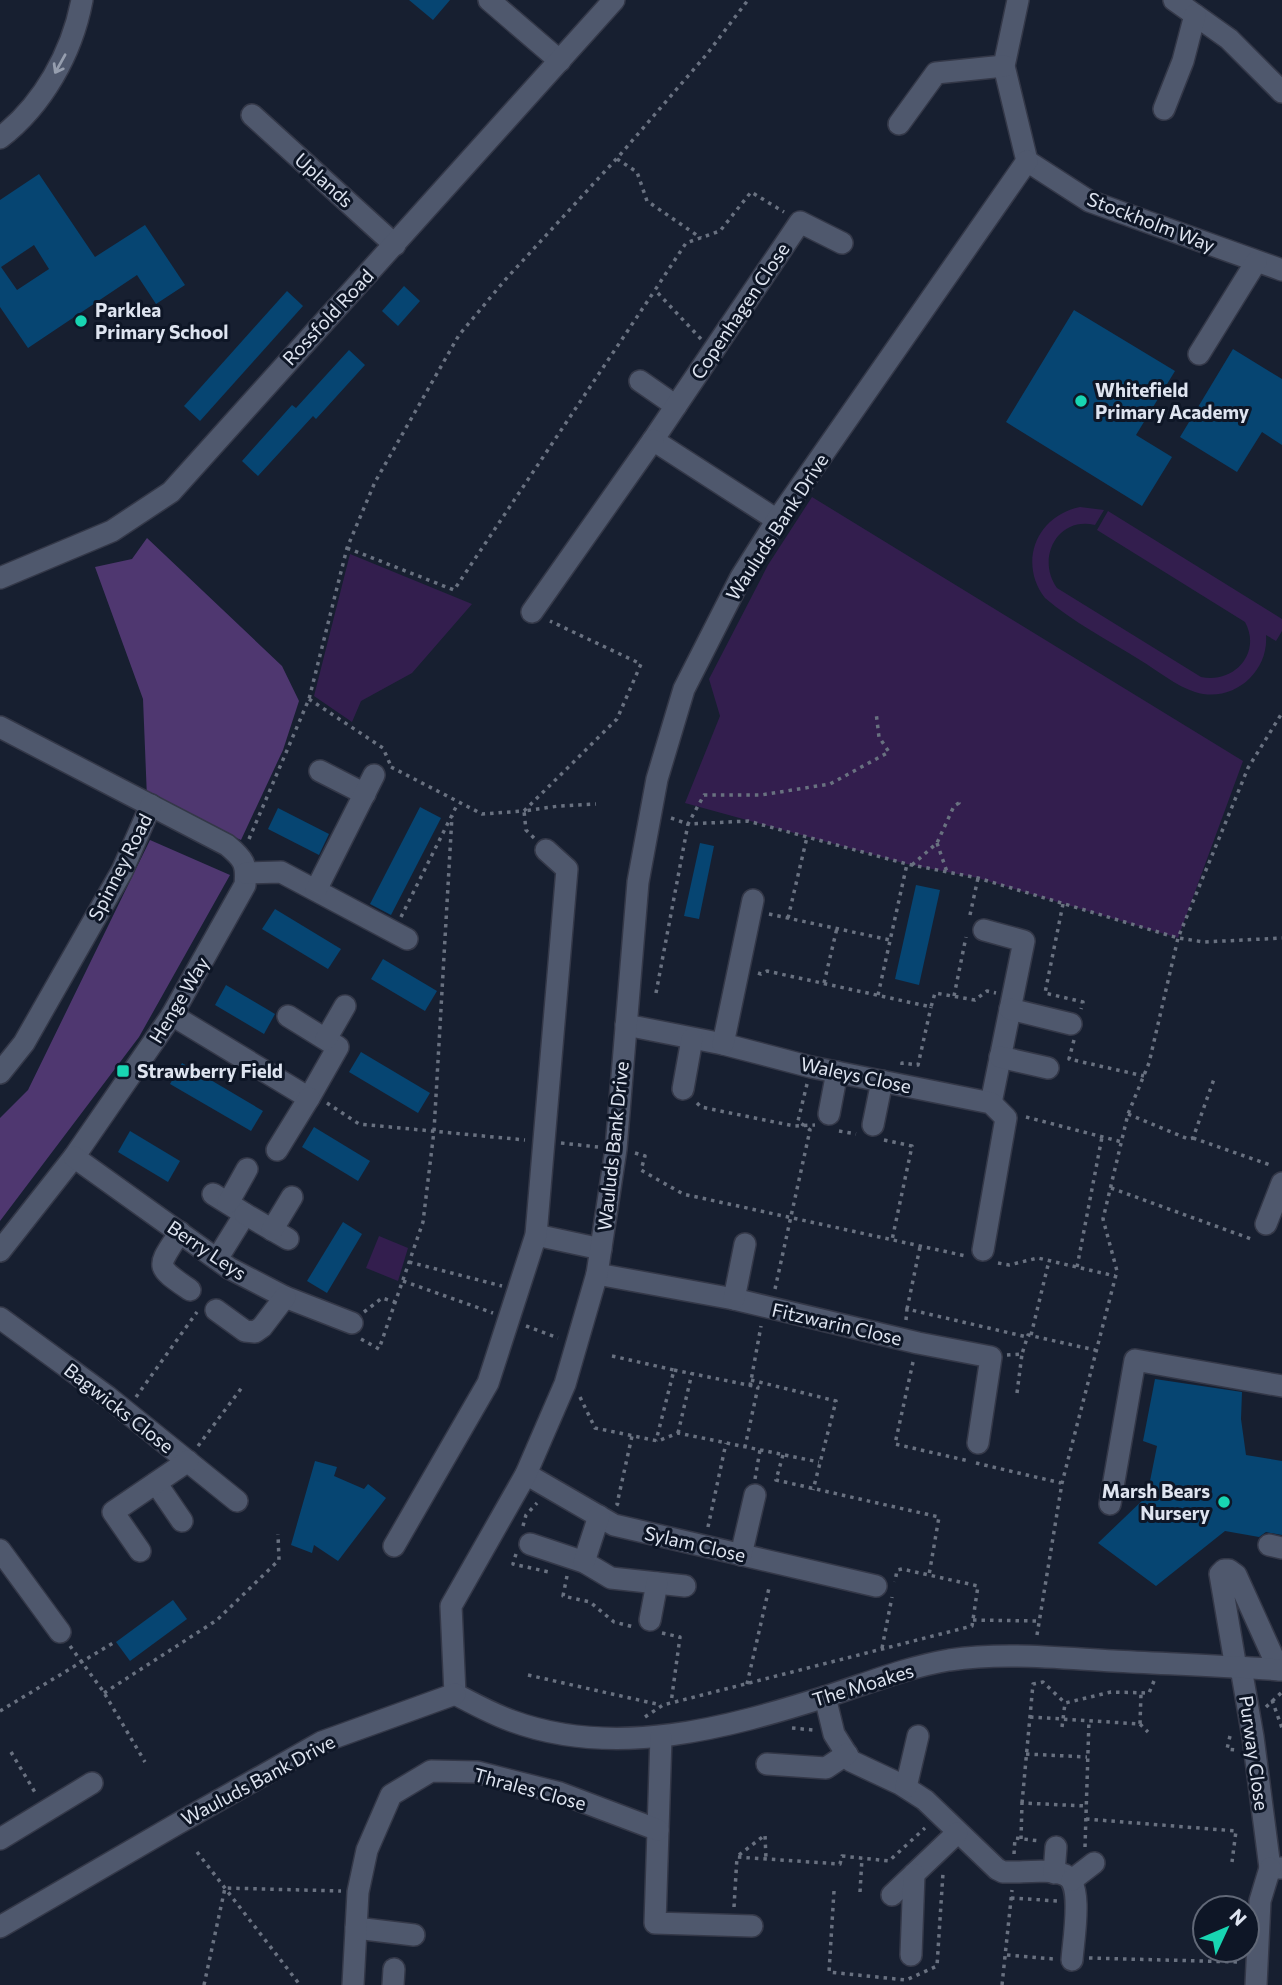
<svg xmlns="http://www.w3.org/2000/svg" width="1282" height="1985" font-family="Commissioner,sans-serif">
  <rect width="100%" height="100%" fill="#171f30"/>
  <!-- green -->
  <g fill="#331e4e">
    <path d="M812 497 1243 761 1178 938 978 878 907 864 685 803 720 716 709 679 768 565Z"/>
    <path d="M1080 507 1104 510 1095 525C1057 516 1036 559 1057 588L1201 677C1234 684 1262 653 1245 622L1097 530 1108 511 1282 619V631L1276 641 1266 635C1269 673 1232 704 1195 692 1176 686 1157 670 1140 660 1108 640 1073 622 1045 598 1018 563 1036 516 1080 507Z"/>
    <path d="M350 554 472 604 412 673 361 701 352 722 314 696Z"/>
    <path d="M379 1236 408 1248 398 1281 366 1268Z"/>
  </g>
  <!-- forest -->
  <g fill="#4f3770">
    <path d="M147 538 282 666 299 701 283 750 241 840 147 798 143 699 95 567 132 559Z"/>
    <path d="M150 840 230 875 139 1037 0 1221V1118L28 1090Z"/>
  </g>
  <!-- building -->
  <g fill="#064572" fill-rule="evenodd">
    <path d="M409 0H450L433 20Z"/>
    <path d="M39 174 95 257 145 225 185 285 156 304 137 275 28 348 0 307V200ZM34 245 49 269 17 290 1 267Z"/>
    <path d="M404 286 420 301 398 326 382 311Z"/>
    <path d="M287 291 303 306 200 421 184 406Z"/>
    <path d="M1074 310 1175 371 1136 435 1172 457 1142 506 1006 422Z"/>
    <path d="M1233 349 1282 379V445L1262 432 1237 472 1180 437Z"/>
    <path d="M349 350 365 365 316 419 313 416 258 476 242 461 292 405 296 408Z"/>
    <path d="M420 807 441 818 391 915 370 904Z"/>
    <path d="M278 808 329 834 319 855 268 829Z"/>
    <path d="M700 843 714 846 699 919 684 916Z"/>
    <path d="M916 885 940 890 919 985 895 979Z"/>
    <path d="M275 909 341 949 328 969 262 929Z"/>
    <path d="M383 959 437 991 425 1011 371 979Z"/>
    <path d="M226 985 275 1014 264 1034 215 1005Z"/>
    <path d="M361 1052 430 1093 418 1113 349 1072Z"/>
    <path d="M182 1063 263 1111 251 1131 170 1084Z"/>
    <path d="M314 1127 370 1161 358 1181 302 1147Z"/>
    <path d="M130 1131 180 1161 168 1182 118 1152Z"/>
    <path d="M343 1222 362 1234 327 1293 307 1281Z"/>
    <path d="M1155 1379 1242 1392 1241 1419 1246 1455 1282 1461V1535L1266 1532 1259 1537 1225 1531 1156 1586 1098 1543 1147 1496 1157 1446 1143 1441Z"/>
    <path d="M315 1461 337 1467 334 1476 364 1489 368 1484 386 1498 338 1561 314 1545 312 1553 291 1545Z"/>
    <path d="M173 1600 187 1619 130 1661 116 1642Z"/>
  </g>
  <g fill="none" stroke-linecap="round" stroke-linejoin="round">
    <defs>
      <g id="minor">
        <path d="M489 0 560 61"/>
        <path d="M1018 0 1004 66 1027 161"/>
        <path d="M1174 0 1229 39 1282 92"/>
        <path d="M1164 109 1183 61 1195 15"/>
        <path d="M252 115 395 245"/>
        <path d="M899 124 936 73 1004 66"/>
        <path d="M0 138C43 105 72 53 82 0"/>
        <path d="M1027 161 1089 201 1282 270"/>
        <path d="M1199 354 1256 262"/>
        <path d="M640 381 676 406"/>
        <path d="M777 520 653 440 800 222 842 243"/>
        <path d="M0 578 112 531 171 492 614 0"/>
        <path d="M532 612 653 440"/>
        <path d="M0 727 227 845C244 859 247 864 245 885L172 1015 74 1157 0 1251"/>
        <path d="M320 771 365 794"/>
        <path d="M246 873 281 872 407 939"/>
        <path d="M316 890 374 775"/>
        <path d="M984 930 1024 941 991 1103"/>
        <path d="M1010 1009 1071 1024"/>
        <path d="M172 1015 309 1098 338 1047 288 1016"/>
        <path d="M626 1025 723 1044 811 1067 991 1103 1006 1118 983 1250"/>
        <path d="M326 1039 345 1006"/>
        <path d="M723 1044 753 900"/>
        <path d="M1000 1057 1048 1068"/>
        <path d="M0 1073 24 1043 122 871 151 805"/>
        <path d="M683 1089 692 1039"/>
        <path d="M829 1114 837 1072"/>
        <path d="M873 1125 882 1081"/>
        <path d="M277 1150 309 1098"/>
        <path d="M74 1157 229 1268 285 1297 352 1323"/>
        <path d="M213 1194 245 1214 217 1259"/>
        <path d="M228 1203 247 1169"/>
        <path d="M245 1214 288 1239"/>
        <path d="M1266 1224 1282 1183"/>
        <path d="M272 1230 292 1197"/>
        <path d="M180 1232C157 1268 154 1265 190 1290"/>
        <path d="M536 1235 601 1249"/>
        <path d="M597 1274 734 1299 918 1343 991 1357 978 1443"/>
        <path d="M734 1299 745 1244"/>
        <path d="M216 1310 245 1331 255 1332 262 1327 285 1297"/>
        <path d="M0 1318 108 1397 237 1501"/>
        <path d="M526 1474 614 1525 876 1586"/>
        <path d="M156 1483 182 1521"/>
        <path d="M1110 1504 1135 1360 1282 1386"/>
        <path d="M530 1544 584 1562 611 1578 685 1586"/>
        <path d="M1269 1545 1282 1548"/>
        <path d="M394 1546 488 1383 536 1235 567 869 546 850"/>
        <path d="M0 1550 60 1632"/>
        <path d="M140 1551 113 1512 188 1461"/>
        <path d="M741 1555 755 1495"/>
        <path d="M584 1562 599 1516"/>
        <path d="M650 1620 657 1583"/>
        <path d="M1236 1668 1220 1574 1224 1570H1229L1236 1575 1279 1670"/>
        <path d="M1241 1668 1253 1737 1270 1868H1282"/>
        <path d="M455 1694 451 1606 526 1474 565 1384 597 1274 616 1149 638 882 657 779 684 689 741 577 777 520 1027 161"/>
        <path d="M455 1694C474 1704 492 1714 512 1721 616 1759 727 1728 828 1696 868 1683 908 1667 949 1660 1004 1652 1059 1658 1113 1661 1169 1664 1226 1666 1282 1670"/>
        <path d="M825 1697 834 1734 851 1761 900 1784 925 1800 997 1869 1003 1872C1022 1873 1047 1868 1065 1875 1084 1883 1073 1942 1072 1960"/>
        <path d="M661 1737 655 1923 752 1926"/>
        <path d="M767 1764 826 1768 847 1754"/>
        <path d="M906 1787 918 1736"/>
        <path d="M0 1839 92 1783"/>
        <path d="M1054 1873 1056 1847"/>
        <path d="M1072 1880 1094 1863"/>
        <path d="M892 1895 957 1833"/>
        <path d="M0 1927 177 1824 322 1742 455 1694"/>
        <path d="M356 1928 414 1935"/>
        <path d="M911 1955 914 1874"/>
        <path d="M353 1985 358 1892 367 1850 391 1795 431 1771 477 1772 560 1793 658 1830"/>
        <path d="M393 1985 394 1969"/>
        <path d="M1256 1985 1260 1901 1270 1868"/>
      </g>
    </defs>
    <!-- minor casing -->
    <use href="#minor" stroke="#343848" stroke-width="24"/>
    <!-- path -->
    <g stroke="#697180" stroke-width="3.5" stroke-dasharray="3.5 5" stroke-linecap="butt">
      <path d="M617 159 637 172 647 201 701 238"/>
      <path d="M701 339 655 290 686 243 720 231 751 192 784 212"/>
      <path d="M347 548 454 590 655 290"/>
      <path d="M309 699 383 748 390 764"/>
      <path d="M391 767 482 814 524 811 617 719 641 664 550 621"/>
      <path d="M671 818 688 824 704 795H761L830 784 889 752 879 737 876 712"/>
      <path d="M534 838 526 830 524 811 559 806 596 804"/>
      <path d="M249 839 309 699 347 548 375 482 459 335 505 280 619 156 707 54 748 0"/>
      <path d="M937 843 947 872"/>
      <path d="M912 865 937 843 954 806 959 803 957 799"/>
      <path d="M1063 904 1045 993 1083 1002 1081 1009"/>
      <path d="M769 914 890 940"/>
      <path d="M970 915 978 878"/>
      <path d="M401 917 458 803"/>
      <path d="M788 918 807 837"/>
      <path d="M758 973 761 974 767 971 931 1007 935 993 975 1000 987 991 996 993"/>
      <path d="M824 983 837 928"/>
      <path d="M656 993 688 824 748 821 907 864 978 878 1178 938 1204 942 1282 938"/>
      <path d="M878 995 907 864"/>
      <path d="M954 996 966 937"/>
      <path d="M1074 1040 1069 1059 1144 1076"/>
      <path d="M902 1065V1063L918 1065 931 1007"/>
      <path d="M327 1103 359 1124 525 1140"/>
      <path d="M697 1103 701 1107 794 1126 815 1125"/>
      <path d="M1128 1114 1188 1139 1193 1138 1214 1079"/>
      <path d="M1026 1117 1122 1142"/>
      <path d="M839 1131 856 1134"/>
      <path d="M1193 1138 1273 1166"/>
      <path d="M884 1140 912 1146 892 1240"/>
      <path d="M561 1143 598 1147"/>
      <path d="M635 1153 645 1156 641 1170 683 1194 966 1256"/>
      <path d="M1111 1188 1254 1240"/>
      <path d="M409 1262 502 1286"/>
      <path d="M998 1263 1009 1265 1038 1258 1115 1276"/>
      <path d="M1077 1267 1102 1137"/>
      <path d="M403 1281 493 1313"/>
      <path d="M775 1289 810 1130 798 1121 807 1084"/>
      <path d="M907 1309 920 1247"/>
      <path d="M364 1312 382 1298 395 1302"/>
      <path d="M906 1320 907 1309 1027 1337"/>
      <path d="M526 1326 558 1338"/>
      <path d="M1031 1335 1049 1261"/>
      <path d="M361 1339 379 1349 423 1222 434 1131 452 816"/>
      <path d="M1007 1355 1022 1354 1028 1335 1095 1350"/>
      <path d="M612 1356 674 1370 656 1441"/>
      <path d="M913 1362 895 1444 969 1461"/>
      <path d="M674 1370 758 1387 745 1447"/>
      <path d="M751 1380 836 1401 813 1490"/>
      <path d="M750 1386 761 1326"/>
      <path d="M1017 1393 1022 1354"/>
      <path d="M136 1397 197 1312"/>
      <path d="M580 1397 595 1428 658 1441 678 1433 819 1462"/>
      <path d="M678 1433 692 1373"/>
      <path d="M198 1446 243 1386"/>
      <path d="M783 1455 776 1480 939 1517 929 1575"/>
      <path d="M976 1463 1061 1483"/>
      <path d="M755 1479 760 1450"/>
      <path d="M619 1505 617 1504 632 1436"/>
      <path d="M523 1526 526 1515 537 1503"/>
      <path d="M708 1527 726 1443"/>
      <path d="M516 1554 513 1564 549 1572"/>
      <path d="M567 1576 563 1596 590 1602 614 1622 634 1627"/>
      <path d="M973 1620 1039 1621"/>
      <path d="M662 1633 680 1637 671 1703"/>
      <path d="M1037 1635 1062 1483 1117 1271 1103 1219 1128 1114 1149 1063 1178 938 1248 768 1282 713"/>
      <path d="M70 1646 103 1691 145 1762"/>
      <path d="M882 1648 892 1597"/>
      <path d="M528 1675 661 1705"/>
      <path d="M747 1684 769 1588"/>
      <path d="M104 1693 217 1620 279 1560 278 1534"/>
      <path d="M1272 1700 1282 1728"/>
      <path d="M1266 1707 1282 1692"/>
      <path d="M0 1711 113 1643"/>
      <path d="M645 1717 663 1705 972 1626 978 1586 902 1569 897 1570 895 1582"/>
      <path d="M1030 1717 1140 1724 1141 1693"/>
      <path d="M1140 1724 1148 1732"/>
      <path d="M1062 1727 1065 1703 1111 1692 1149 1693 1154 1681"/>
      <path d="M792 1728 813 1730"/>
      <path d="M1230 1736 1227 1749 1236 1750"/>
      <path d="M11 1752 36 1794"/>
      <path d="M1026 1754 1087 1757"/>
      <path d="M1022 1803 1033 1684 1043 1682 1065 1703"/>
      <path d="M1086 1819 1236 1831 1232 1862"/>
      <path d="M1021 1839 1022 1803 1086 1806"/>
      <path d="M1085 1847 1089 1720"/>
      <path d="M197 1852 300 1985"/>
      <path d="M1014 1854 1015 1838 1040 1841"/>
      <path d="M739 1855 765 1835 766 1859"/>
      <path d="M834 1891 829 1972 906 1980 937 1966 943 1873"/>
      <path d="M860 1892 862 1858"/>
      <path d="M1011 1898 1058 1901"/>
      <path d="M734 1907 737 1857 840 1864 842 1856 889 1861 925 1828"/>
      <path d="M1007 1955 1054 1959"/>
      <path d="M1089 1958 1239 1962"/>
      <path d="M204 1985 225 1888 341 1891"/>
      <path d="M1002 1985 1012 1890"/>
    </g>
    <!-- minor -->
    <use href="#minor" stroke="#4f586d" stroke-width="21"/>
  </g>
  <!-- one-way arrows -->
  <defs><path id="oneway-shaft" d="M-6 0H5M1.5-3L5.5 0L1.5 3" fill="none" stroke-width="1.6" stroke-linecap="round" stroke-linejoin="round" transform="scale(1.75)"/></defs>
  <use stroke="#969eae" href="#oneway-shaft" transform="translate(60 64) rotate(119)"/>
  <!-- markers -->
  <g fill="#18d5b2" stroke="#0e1626" stroke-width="2.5">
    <circle cx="81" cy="321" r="7"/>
    <circle cx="1081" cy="401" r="7"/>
    <rect x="116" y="1064" width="14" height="14" rx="3.5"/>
    <circle cx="1224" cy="1502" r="7"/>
  </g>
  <g text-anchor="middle" stroke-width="6" stroke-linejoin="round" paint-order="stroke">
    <!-- street labels -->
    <g font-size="19" fill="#dee4f0" stroke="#0e1626">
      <text transform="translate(324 180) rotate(42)" y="7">Uplands</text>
      <text transform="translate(1151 222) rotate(21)" y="7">Stockholm Way</text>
      <text transform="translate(740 311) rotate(-56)" y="7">Copenhagen Close</text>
      <text transform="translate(328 317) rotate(-47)" y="7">Rossfold Road</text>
      <text transform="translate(777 527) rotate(-57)" y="7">Wauluds Bank Drive</text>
      <text transform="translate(120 867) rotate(-63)" y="7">Spinney Road</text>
      <text transform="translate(179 1000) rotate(-59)" y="7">Henge Way</text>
      <text transform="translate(856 1075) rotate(12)" y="7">Waleys Close</text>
      <text transform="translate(613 1146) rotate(-84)" y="7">Wauluds Bank Drive</text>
      <text transform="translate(207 1250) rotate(34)" y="7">Berry Leys</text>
      <text transform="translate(837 1324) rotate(13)" y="7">Fitzwarin Close</text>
      <text transform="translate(119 1408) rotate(38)" y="7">Bagwicks Close</text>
      <text transform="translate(695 1544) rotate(13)" y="7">Sylam Close</text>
      <text transform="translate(863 1685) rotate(-17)" y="7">The Moakes</text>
      <text transform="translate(1254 1753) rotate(82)" y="7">Purway Close</text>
      <text transform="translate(258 1780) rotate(-28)" y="7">Wauluds Bank Drive</text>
      <text transform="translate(530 1789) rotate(15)" y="7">Thrales Close</text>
    </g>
    <!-- poi labels -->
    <g font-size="19" font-weight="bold" fill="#dee4f0" stroke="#0e1626" text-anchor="start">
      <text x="95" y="317">Parklea<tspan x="95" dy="22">Primary School</tspan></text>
      <text x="1095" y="397">Whitefield<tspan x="1095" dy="22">Primary Academy</tspan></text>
      <text x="137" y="1078">Strawberry Field</text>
      <text x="1210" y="1498" text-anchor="end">Marsh Bears<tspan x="1210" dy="22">Nursery</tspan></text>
    </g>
  </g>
  <!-- north arrow -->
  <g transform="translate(1226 1929) rotate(46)"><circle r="33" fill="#0e1626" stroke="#616877" stroke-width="2"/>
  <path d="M0-5L12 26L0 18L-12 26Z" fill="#18d5b2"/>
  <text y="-10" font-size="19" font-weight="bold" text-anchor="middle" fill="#dee4f0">N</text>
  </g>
</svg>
